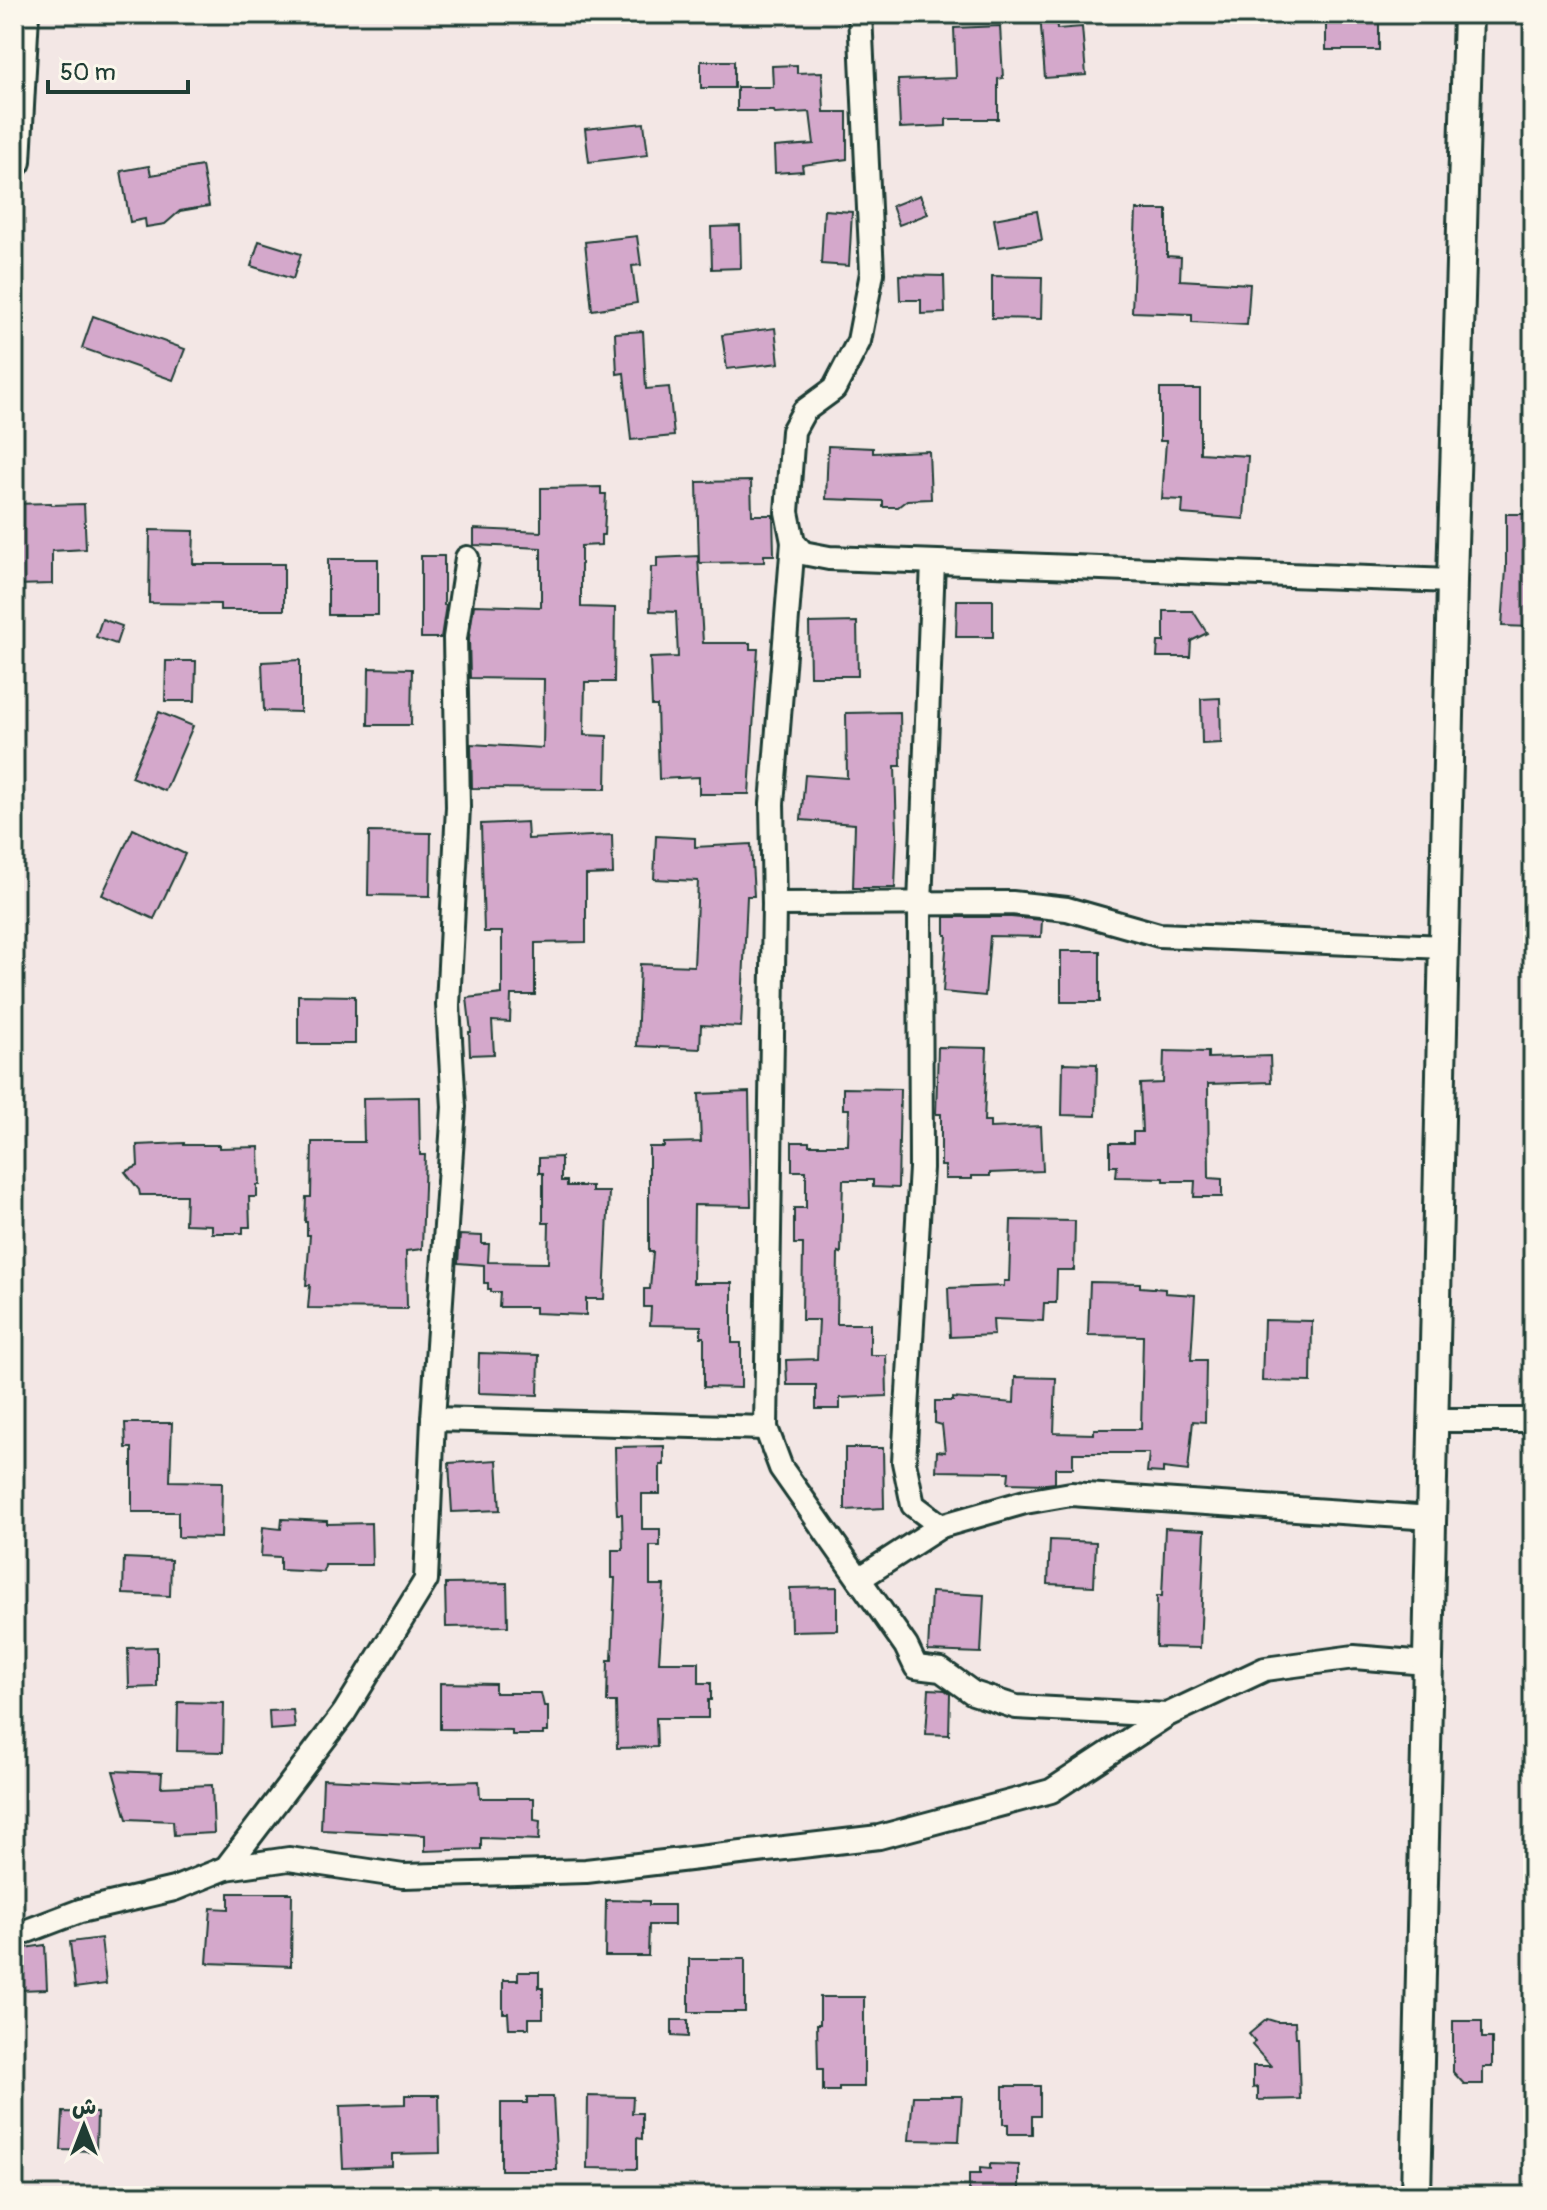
<svg xmlns="http://www.w3.org/2000/svg" width="1547" height="2210" font-family="Pangolin,'Playpen Sans Arabic',sans-serif">
  <rect width="100%" height="100%" fill="#f3e7e5"/>
  <filter id="ink" filterUnits="userSpaceOnUse"><feTurbulence type="fractalNoise" baseFrequency=".0125" numOctaves="2"/><feDisplacementMap in="SourceGraphic" scale="16" xChannelSelector="R" yChannelSelector="G"/><feConvolveMatrix kernelMatrix="1 2 1 2 8 2 1 2 1" color-interpolation-filters="sRGB"/></filter>
  <g filter="url(#ink)">
    <!-- building -->
    <g fill="#d4a8cb" stroke="#1f3d34" stroke-width="2">
      <path d="M1040 14H1056L1057 29 1082 27 1086 75 1045 78Z"/>
      <rect x="1326" y="14" width="53" height="36"/>
      <path d="M1000 26 1003 78 998 79V119H946V126L900 128 898 80 956 78 954 28Z"/>
      <rect x="701" y="61" width="33" height="27"/>
      <path d="M797 65V73L822 72 824 112H847V159L802 165 803 171 775 173 774 147 814 144 810 112 775 114 774 111H737V87H773L772 66Z"/>
      <path d="M644 123 648 155 589 162 585 129Z"/>
      <path d="M149 166 151 175 202 166 209 206 180 211 165 224 146 227 145 219 130 222 121 171Z"/>
      <path d="M920 195 928 214 899 225 892 206Z"/>
      <path d="M824 210 852 212 849 266 821 264Z"/>
      <path d="M1136 210H1167V256L1181 257 1180 280 1250 284 1247 325 1192 322V314L1132 312Z"/>
      <path d="M1037 211 1042 240 999 247 994 219Z"/>
      <path d="M740 226 741 268 712 269 711 227Z"/>
      <path d="M637 236 641 265 632 266 637 303 592 310 585 242Z"/>
      <path d="M259 241 301 254 293 279 251 266Z"/>
      <path d="M899 275 944 276 945 313 921 314V300H900Z"/>
      <path d="M992 276 1042 277 1041 319 992 318Z"/>
      <path d="M93 316 185 349 173 380 82 348Z"/>
      <path d="M775 328 779 363 727 369 722 335Z"/>
      <path d="M643 331 646 389 669 387 674 436 631 440 624 373 617 374 615 333Z"/>
      <path d="M1160 389H1200V453L1248 456 1244 519 1182 514 1183 500 1162 499 1166 441H1160Z"/>
      <path d="M828 446 873 448V453L929 451 931 499 907 500 898 507H883V501L826 499Z"/>
      <path d="M751 481 752 515H773L774 555H764V562L699 563 697 482Z"/>
      <path d="M601 487V494H606L604 535H601V545L581 546V607L615 608 614 682H585L584 735 607 736 606 789 472 788 471 744 543 748 544 679 470 678 469 638 474 605 541 607V548L474 545V529L541 532V488Z"/>
      <path d="M51 503V505L84 504 86 549 52 551V584L14 585V504Z"/>
      <path d="M1506 514H1533L1532 627 1502 626 1506 569Z"/>
      <path d="M150 530 194 531 193 564H284V610H220V604L149 603Z"/>
      <path d="M421 556H444V605H446L441 638H421Z"/>
      <path d="M698 556 703 643H750V649H758L749 794H699V777L659 779 657 706H652L650 658 678 657 676 612 650 611 651 567H657V558Z"/>
      <rect x="328" y="559" width="50" height="56"/>
      <path d="M957 600H993V637H956Z"/>
      <path d="M1164 611H1193L1207 633 1191 641 1190 657H1157L1158 642H1164Z"/>
      <path d="M102 619 122 626 116 644 96 637Z"/>
      <path d="M857 622 858 676H810L809 623Z"/>
      <path d="M300 660V712L264 711 262 662Z"/>
      <path d="M166 661H196L195 701H165Z"/>
      <path d="M369 668 412 669 411 725H368Z"/>
      <path d="M1220 698 1221 743 1202 744 1201 699Z"/>
      <path d="M159 712 193 726 165 791 131 777Z"/>
      <path d="M900 712 901 766H895L897 834 895 888H853L855 824 801 820 805 775 847 778 846 713Z"/>
      <path d="M527 822 528 839 612 835 613 874 586 875V942L535 943V995H511L510 1022 492 1021 494 1054 470 1055 469 1032H471L467 998 502 994V932H484L481 824Z"/>
      <path d="M133 829 185 854 154 919 102 895Z"/>
      <path d="M369 832 431 833 430 896 368 895Z"/>
      <path d="M656 836 695 838V847L751 844 754 896H747L741 1027 701 1025 700 1049 637 1046 640 964 694 966 698 881 654 879Z"/>
      <path d="M945 917H1011L1042 920 1041 937 990 936 985 996 943 992 947 935H945Z"/>
      <rect x="1061" y="951" width="39" height="51"/>
      <path d="M298 995 355 996V1044H298Z"/>
      <path d="M938 1047 987 1048 984 1121H990V1128L1041 1126 1043 1171 990 1173V1176H972V1179H945V1166H941V1114H936Z"/>
      <path d="M1164 1051 1208 1052V1058L1270 1056 1271 1082 1208 1084 1209 1178 1222 1179V1197H1194L1195 1181H1164V1178L1116 1177 1117 1166H1110V1143H1133V1132H1142L1140 1084 1163 1083Z"/>
      <path d="M1063 1063 1097 1064 1096 1116 1062 1115Z"/>
      <path d="M843 1088 900 1089 898 1188 873 1187V1180H843L841 1253 838 1252 837 1324H870V1355H886L887 1396 840 1398V1409H816V1385H787L786 1360 817 1359 819 1320H802L803 1244H794V1208H806V1171H792V1142H809V1145H848L849 1109H843Z"/>
      <path d="M749 1092 751 1206 694 1205 693 1283H732V1343H741V1388L704 1387V1337H701V1326L650 1325 651 1307H644V1289H650L653 1252H649V1147H664V1143L701 1142 699 1094Z"/>
      <path d="M419 1097 420 1155H425L422 1249 406 1251 407 1309 308 1308 310 1285H306L310 1235H307V1222H305L306 1197H311L312 1142H364L363 1098Z"/>
      <path d="M184 1143V1145H219V1148L259 1147 260 1185H257V1197H249L250 1227H243V1233H212V1225L185 1224 186 1195H140L139 1190 125 1172 138 1166 137 1145Z"/>
      <path d="M561 1157V1181H567V1186H592V1192H609L604 1299H586V1315L535 1313V1307H499L500 1292H491V1289H488V1283H484V1265L458 1263 460 1235 482 1236V1244H489L488 1262 548 1263 549 1223H543V1173H539V1158Z"/>
      <path d="M1011 1220 1075 1221 1074 1270H1057L1056 1303H1044L1043 1321 993 1319 994 1335 950 1337 948 1288 1004 1286V1281H1009Z"/>
      <path d="M1090 1282 1140 1283V1287L1165 1289V1293L1195 1295 1191 1360H1206L1205 1422 1193 1421 1188 1471 1163 1468V1473L1147 1472 1149 1453H1073V1468H1055V1483L1046 1484 1008 1483 1009 1472 936 1471 937 1451 945 1452 942 1425 935 1423V1401H953V1398L1014 1403 1015 1377 1056 1378 1054 1433 1094 1434V1429H1141L1143 1336 1088 1335Z"/>
      <path d="M1264 1320 1312 1321 1311 1382 1262 1381Z"/>
      <path d="M479 1353 539 1355 538 1395 478 1393Z"/>
      <path d="M125 1423H172L170 1481 222 1482 221 1538 178 1537V1512H132V1448H126Z"/>
      <path d="M664 1446V1465H660V1494H642V1529H660V1546H650V1585H664L659 1662H699V1683H711V1700H708V1718H656L657 1747 617 1748 616 1702H607L608 1660H612L615 1578H612V1550H623L622 1514H617L616 1495 615 1447Z"/>
      <path d="M845 1448H883L884 1508 845 1510Z"/>
      <path d="M497 1460 500 1510 452 1512 449 1463Z"/>
      <path d="M282 1519 327 1521V1524L371 1523 372 1565H325L324 1572 280 1570V1557L261 1556 263 1527 281 1529Z"/>
      <path d="M1165 1528 1205 1530 1200 1648 1156 1647 1157 1596H1162Z"/>
      <path d="M1050 1540 1096 1542 1094 1586 1048 1584Z"/>
      <path d="M124 1558 171 1560 170 1596 123 1594Z"/>
      <path d="M507 1583 508 1626 446 1627 445 1584Z"/>
      <path d="M837 1587V1630L791 1631 790 1588Z"/>
      <path d="M931 1592 984 1595 981 1653 928 1651Z"/>
      <path d="M157 1647V1687L129 1688 128 1648Z"/>
      <path d="M440 1683 495 1684V1693H541L544 1706H548V1732H543V1735H512V1730L440 1729Z"/>
      <path d="M929 1689 945 1690 950 1694 949 1735 926 1734Z"/>
      <path d="M178 1702 224 1703 223 1752 177 1751Z"/>
      <path d="M293 1710 295 1728 270 1730 269 1711Z"/>
      <path d="M113 1771 162 1773 161 1787 212 1785 214 1833 174 1835 173 1821 127 1819Z"/>
      <path d="M323 1779 414 1783 479 1781 480 1798H534V1820L540 1821 539 1840 481 1838V1849L425 1851V1835L321 1830Z"/>
      <path d="M229 1893H292L291 1966 207 1963 211 1908 229 1909Z"/>
      <path d="M606 1900 649 1901V1905H674V1925H649L648 1956H605Z"/>
      <path d="M101 1938 106 1984 75 1988 70 1942Z"/>
      <path d="M45 1945 47 1989 20 1990 18 1949Z"/>
      <rect x="689" y="1959" width="56" height="53"/>
      <path d="M518 1972H539V1988H543V2018H529V2028H509L508 2013H503V1980H518Z"/>
      <path d="M820 1997H864V2087H839V2091H823V2069H818L817 2024H820Z"/>
      <path d="M1267 2019 1277 2022H1295L1296 2037H1298L1300 2099 1258 2100V2087L1253 2088V2066H1271L1252 2045 1255 2041 1249 2034Z"/>
      <path d="M672 2020H688V2037L672 2036Z"/>
      <path d="M1453 2021H1482V2038H1492V2067H1483V2084H1464L1453 2072Z"/>
      <path d="M1003 2086H1040V2116H1032V2134H1008V2124H1003Z"/>
      <path d="M405 2095H439L440 2153 392 2154V2166L343 2168 340 2106 405 2104Z"/>
      <path d="M588 2096 633 2097 632 2113H642V2139L637 2138V2169L587 2168Z"/>
      <path d="M913 2096H962L959 2141 909 2140Z"/>
      <path d="M527 2097H553L557 2170H501V2103H527Z"/>
      <path d="M63 2112 97 2113 96 2151 61 2150Z"/>
      <path d="M990 2164 1019 2165V2196H969V2174H980V2168L990 2169Z"/>
    </g>
    <g fill="none" stroke-linecap="round" stroke-linejoin="round">
      <defs>
        <g id="minor">
          <path d="M860 14 872 273 859 341 834 389 804 411 793 431 787 512 793 542 803 553 829 558 1452 581"/>
          <path d="M793 542 772 804 774 904 766 1428 781 1468 906 1646 916 1667 941 1670 973 1693 1016 1707 1167 1715"/>
          <path d="M933 562 920 905 921 1168 904 1462 913 1505 941 1526 1025 1502 1071 1494 1432 1518"/>
          <path d="M774 904 1012 903 1067 909 1159 935 1445 947"/>
          <path d="M433 1419 766 1428"/>
          <path d="M1434 1420H1533"/>
          <path d="M859 1579 941 1526"/>
          <path d="M226 1868 289 1859 403 1876 586 1871 879 1837 1051 1791 1167 1715 1265 1669 1354 1657 1427 1663"/>
          <path d="M14 1936 80 1911 174 1889 226 1868 344 1713 426 1580 433 1419 454 1107 448 1005 458 807 455 638 467 558"/>
        </g>
        <path id="tertiary" d="M1416 2196 1452 581 1468 14"/>
        <path id="secondary" d="M14 161 22 14"/>
      </defs>
      <!-- minor casing -->
      <use href="#minor" stroke="#1f3d34" stroke-width="28"/>
      <!-- tertiary casing -->
      <use href="#tertiary" stroke="#1f3d34" stroke-width="34"/>
      <!-- secondary casing -->
      <use href="#secondary" stroke="#1f3d34" stroke-width="38"/>
      <!-- minor -->
      <use href="#minor" stroke="#fbf7ec" stroke-width="22"/>
      <!-- tertiary -->
      <use href="#tertiary" stroke="#fbf7ec" stroke-width="28"/>
      <!-- secondary -->
      <use href="#secondary" stroke="#fbf7ec" stroke-width="32"/>
    </g>
  </g>
  <!-- margin -->
  <rect width="1547" height="2210" fill="none" stroke="#fbf7ec" stroke-width="48"/>
  <rect x="24" y="24" width="1499" height="2162" fill="none" stroke="#1f3d34" stroke-width="3" filter="url(#ink)"/>
  <!-- north arrow -->
  <g transform="translate(84 2126)" stroke="#fbf7ec" stroke-width="6" paint-order="stroke">
  <path d="M0-6L14 30L0 20L-14 30Z" fill="#1f3d34"/>
  <text y="-12" font-size="22" font-weight="bold" text-anchor="middle" fill="#1f3d34">ش</text>
  </g>
  <!-- scale -->
  <path d="M48 80v12h140v-12" fill="none" stroke="#1f3d34" stroke-width="4"/>
  <text x="60" y="80" font-size="24" fill="#1f3d34" stroke="#fbf7ec" stroke-width="6" paint-order="stroke">50 m</text>
</svg>
